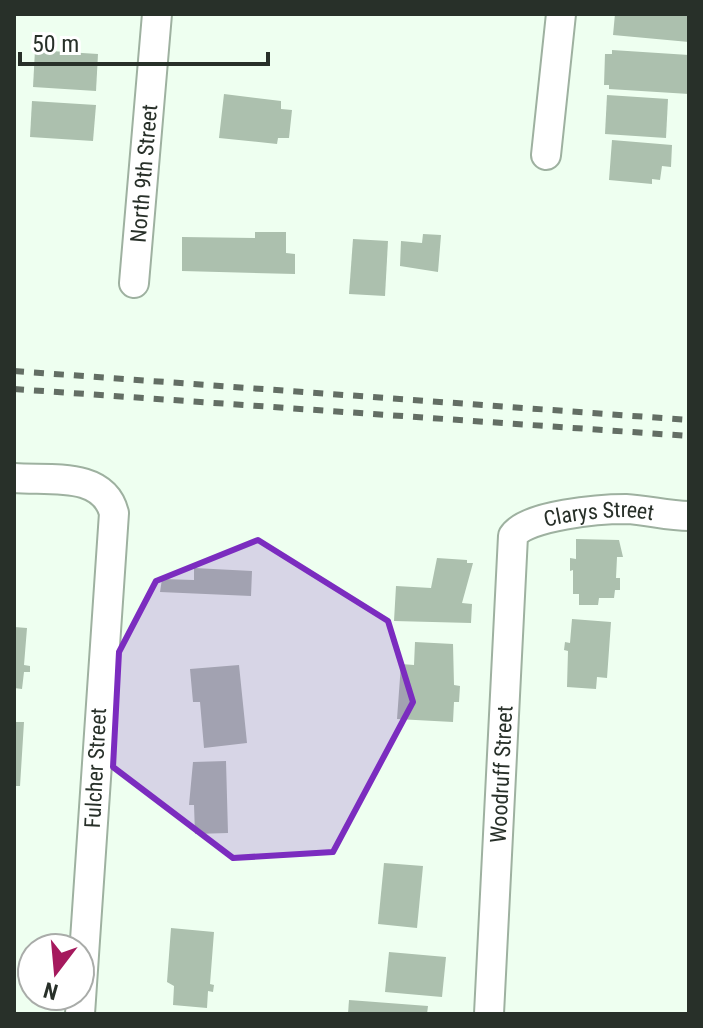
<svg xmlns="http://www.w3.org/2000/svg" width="703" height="1028" font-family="'Roboto Condensed',sans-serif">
  <rect width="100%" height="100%" fill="#eefff0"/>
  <!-- building -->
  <g fill="#acc0ae">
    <path d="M615 14H689V42L613 35Z"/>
    <path d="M35 50 98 54 96 91 33 87Z"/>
    <path d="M612 50 689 55V94L609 89V85H604L605 54H612Z"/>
    <path d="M224 94 281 101V109L292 110 289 138H278L277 144 219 138Z"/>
    <path d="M607 95 668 99 666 138 605 134Z"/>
    <path d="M32 101 96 105 93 141 30 137Z"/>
    <path d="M612 140 672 145 671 167 662 166 660 180 652 179V184L609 180Z"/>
    <path d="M255 232H286V253L295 254V274L182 271V237L255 238Z"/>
    <path d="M423 234 441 235 438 272 400 266 401 241 422 243Z"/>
    <path d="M353 239 388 241 385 296 349 294Z"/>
    <path d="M576 539 619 540 623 557H617L616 578H620V590H615L614 598H599L598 605H579V594H573V570L570 571V558L576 559Z"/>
    <path d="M437 558 467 560V563H473L462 603 472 604 471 623 394 621 396 586 431 588Z"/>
    <path d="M194 568 252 571 251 596 160 592 162 579 194 580Z"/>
    <path d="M572 619 611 622 607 678 597 677 596 689 567 687 568 651 564 650 565 642 570 643Z"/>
    <path d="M14 627 27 628 24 665 30 666V672H24L22 689 14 688Z"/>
    <path d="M415 642 453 644 454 685 460 686 459 702H454L453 722 397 719 401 664 414 665Z"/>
    <path d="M239 665 247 743 204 748 200 702H193L190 669Z"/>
    <path d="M14 722H24L20 786H14Z"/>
    <path d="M226 761 228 833 195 834 194 805H189L193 762Z"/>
    <path d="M384 863 423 866 417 928 378 924Z"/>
    <path d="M171 928 214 932 210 984 214 985 213 992 208 991 207 1008 173 1005 174 986 167 982Z"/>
    <path d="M389 952 446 957 442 997 385 992Z"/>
    <path d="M349 1000 428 1006 427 1014H348Z"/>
  </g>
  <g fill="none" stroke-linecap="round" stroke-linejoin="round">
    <defs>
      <g id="minor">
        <path d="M546 155 561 14"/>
        <path id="s1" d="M134 283 157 14"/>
        <path d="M14 478C49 481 103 471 114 513L80 1014"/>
        <path id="s2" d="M489 1014 513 536C525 515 602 509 626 509 647 510 668 516 689 516"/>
      </g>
    </defs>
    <!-- minor casing -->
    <use href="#minor" stroke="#9eb1a0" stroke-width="32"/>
    <!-- minor -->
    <use href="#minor" stroke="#fff" stroke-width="28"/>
    <!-- rail -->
    <g stroke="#636e64" stroke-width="6" stroke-dasharray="10 10" stroke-linecap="butt">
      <path d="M14 371 689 420"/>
      <path d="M14 389 689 436"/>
    </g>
  </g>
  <!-- marked area -->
  <path fill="#7b2cbf" fill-opacity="0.2" stroke="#7b2cbf" stroke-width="6" stroke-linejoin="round" d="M258 540 388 621 413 702 333 852 233 858 113 767 119 652 156 581Z"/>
  <g text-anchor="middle" stroke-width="6" stroke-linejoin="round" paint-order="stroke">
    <!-- street labels -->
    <g font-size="22" fill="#283029" stroke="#fff">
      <text dy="8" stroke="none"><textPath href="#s1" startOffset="110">North 9th Street</textPath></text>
      <text dy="8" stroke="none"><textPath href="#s2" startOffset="570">Clarys Street</textPath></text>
      <text transform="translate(95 768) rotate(-87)" y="8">Fulcher Street</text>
      <text dy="8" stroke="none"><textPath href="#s2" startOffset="240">Woodruff Street</textPath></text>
    </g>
  </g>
  <!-- border -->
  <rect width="703" height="1028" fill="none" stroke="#283029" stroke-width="32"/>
  <!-- north arrow -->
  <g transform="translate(56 972) rotate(196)"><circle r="38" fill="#ffffff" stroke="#a9aca9" stroke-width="2"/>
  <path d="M0-6L14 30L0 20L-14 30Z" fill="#a5195d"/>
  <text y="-12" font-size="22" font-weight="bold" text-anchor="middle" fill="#283029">N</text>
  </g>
  <!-- scale -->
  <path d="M20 52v12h248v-12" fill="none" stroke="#283029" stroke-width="4"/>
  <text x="32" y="52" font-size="24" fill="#283029" stroke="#ffffff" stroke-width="6" paint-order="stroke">50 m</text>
</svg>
